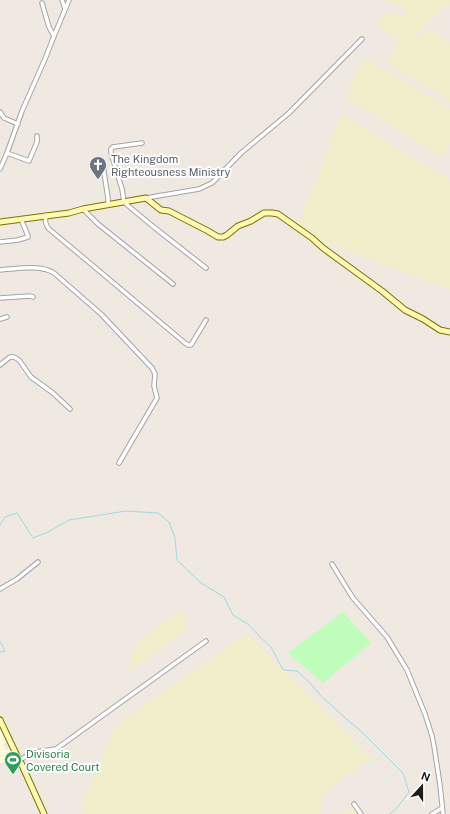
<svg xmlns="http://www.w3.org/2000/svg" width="450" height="814" font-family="'Public Sans',sans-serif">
  <rect width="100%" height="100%" fill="#efe9e2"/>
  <!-- education -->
  <path fill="#fffadb" d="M0 717 10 740 3 744 6 750 12 748 16 756 0 764Z"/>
  <!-- farmland -->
  <g fill="#f0eecb">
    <path d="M387 0H450V3L443 8 416 35 419 37 429 29 450 43V102L387 62 399 40 378 27 385 13 407 16 404 9Z"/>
    <path d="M363 57 450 108V143L442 157 347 99Z"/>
    <path d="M341 114 450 180V290L319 240 298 225Z"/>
    <path d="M180 611 188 615 183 622 188 629 126 673 138 642Z"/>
    <path d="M246 633 372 758 342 778 322 796V808L317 812 320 814H86L81 807 116 726Z"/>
    <path d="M353 807 359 814H339Z"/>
  </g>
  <!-- park -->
  <path fill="#befeba" d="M343 612 371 643 323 683 288 653Z"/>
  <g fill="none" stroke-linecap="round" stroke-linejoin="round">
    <!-- stream -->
    <g stroke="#9edbe1" stroke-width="1">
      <path d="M0 525 5 517 17 513 33 538 48 532 69 520 126 511 158 513 169 522 175 538 177 560 201 583 224 597 233 615 249 625 260 637 271 647 283 670 297 671 311 684 321 696 343 716 363 733 403 773 409 792 396 809 389 814"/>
      <path d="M0 641 5 651 0 652"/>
    </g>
    <defs>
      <g id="street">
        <path d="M62 0 65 9"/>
        <path d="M42 3 49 27 54 36"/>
        <path d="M0 112 4 118 18 124"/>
        <path d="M142 143 113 147 111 149V153L122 189 124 202 132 209 155 228 206 268"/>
        <path d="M7 153 29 161 37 142V136"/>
        <path d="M103 166 108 198V205"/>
        <path d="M0 169 7 153 22 111 45 59 54 36 69 0"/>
        <path d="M146 198 199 189 212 183 241 153 289 113 362 39"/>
        <path d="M83 209 98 224 173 284"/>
        <path d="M46 215C45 221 45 224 49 229L91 264 185 343 188 345H191L206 320"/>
        <path d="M0 242 18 240 28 237V236L21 219"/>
        <path d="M0 270C16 269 40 264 54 273L101 314 152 368 155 374 154 386 157 398 119 463"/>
        <path d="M0 298 30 296 33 297"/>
        <path d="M0 319 7 317"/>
        <path d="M0 365 10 357H14L19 360 31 377 53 393 70 409"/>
        <path d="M332 564 343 582 353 598 387 637 407 670 425 714 432 736 434 746 440 785 443 814"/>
        <path d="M0 589 17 579 38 562"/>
        <path d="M19 760 35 752 56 749 206 641"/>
        <path d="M354 804 361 814"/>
        <path d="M432 814 442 808"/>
      </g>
      <g id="secondary">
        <path d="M0 222 69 213 83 209 146 198 161 210 169 211 208 231 218 237H223L227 235 238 226 251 221 264 213H272L278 214 312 238 323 248 382 291 405 310 423 319 440 330 450 332"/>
        <path d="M0 720 19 760 21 763 44 814"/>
      </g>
    </defs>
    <!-- street casing -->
    <use href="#street" stroke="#a4a4a4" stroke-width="5.5"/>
    <!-- secondary casing -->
    <use href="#secondary" stroke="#787500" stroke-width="7"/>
    <!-- street -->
    <use href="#street" stroke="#fff" stroke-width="3.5"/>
    <!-- secondary -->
    <use href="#secondary" stroke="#fff8b0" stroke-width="5"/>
  </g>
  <!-- icons -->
  <defs>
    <symbol id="church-pin" viewBox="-11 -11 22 30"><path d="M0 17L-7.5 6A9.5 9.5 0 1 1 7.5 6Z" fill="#6b7280" stroke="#fff"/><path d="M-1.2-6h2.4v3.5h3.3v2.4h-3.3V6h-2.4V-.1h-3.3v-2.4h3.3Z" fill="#fff"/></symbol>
    <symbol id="stadium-pin" viewBox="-11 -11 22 30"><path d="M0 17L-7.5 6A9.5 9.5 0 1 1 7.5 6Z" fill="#2e9e5b" stroke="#fff"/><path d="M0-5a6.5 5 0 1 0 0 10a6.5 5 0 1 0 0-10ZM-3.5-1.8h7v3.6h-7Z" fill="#fff"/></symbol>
  </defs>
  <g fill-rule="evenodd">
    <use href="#church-pin" x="88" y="155" width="20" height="27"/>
    <use href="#stadium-pin" x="3" y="750" width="20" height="27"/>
  </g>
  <g text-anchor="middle" stroke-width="4" stroke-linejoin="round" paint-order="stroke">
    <!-- worship labels -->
    <g font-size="11" fill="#5b616d" stroke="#fff" text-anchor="start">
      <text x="111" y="163">The Kingdom<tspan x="111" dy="13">Righteousness Ministry</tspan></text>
    </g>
    <!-- leisure labels -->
    <g font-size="11" fill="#27864d" stroke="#fff" text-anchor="start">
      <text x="26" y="758">Divisoria<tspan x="26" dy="13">Covered Court</tspan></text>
    </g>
  </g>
  <!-- north arrow -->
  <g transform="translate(422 786) rotate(21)" stroke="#ffffff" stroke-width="3" paint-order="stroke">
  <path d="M0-3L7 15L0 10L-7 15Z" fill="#1d1d1d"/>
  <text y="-6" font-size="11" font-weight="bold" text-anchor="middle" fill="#1d1d1d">N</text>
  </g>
</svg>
